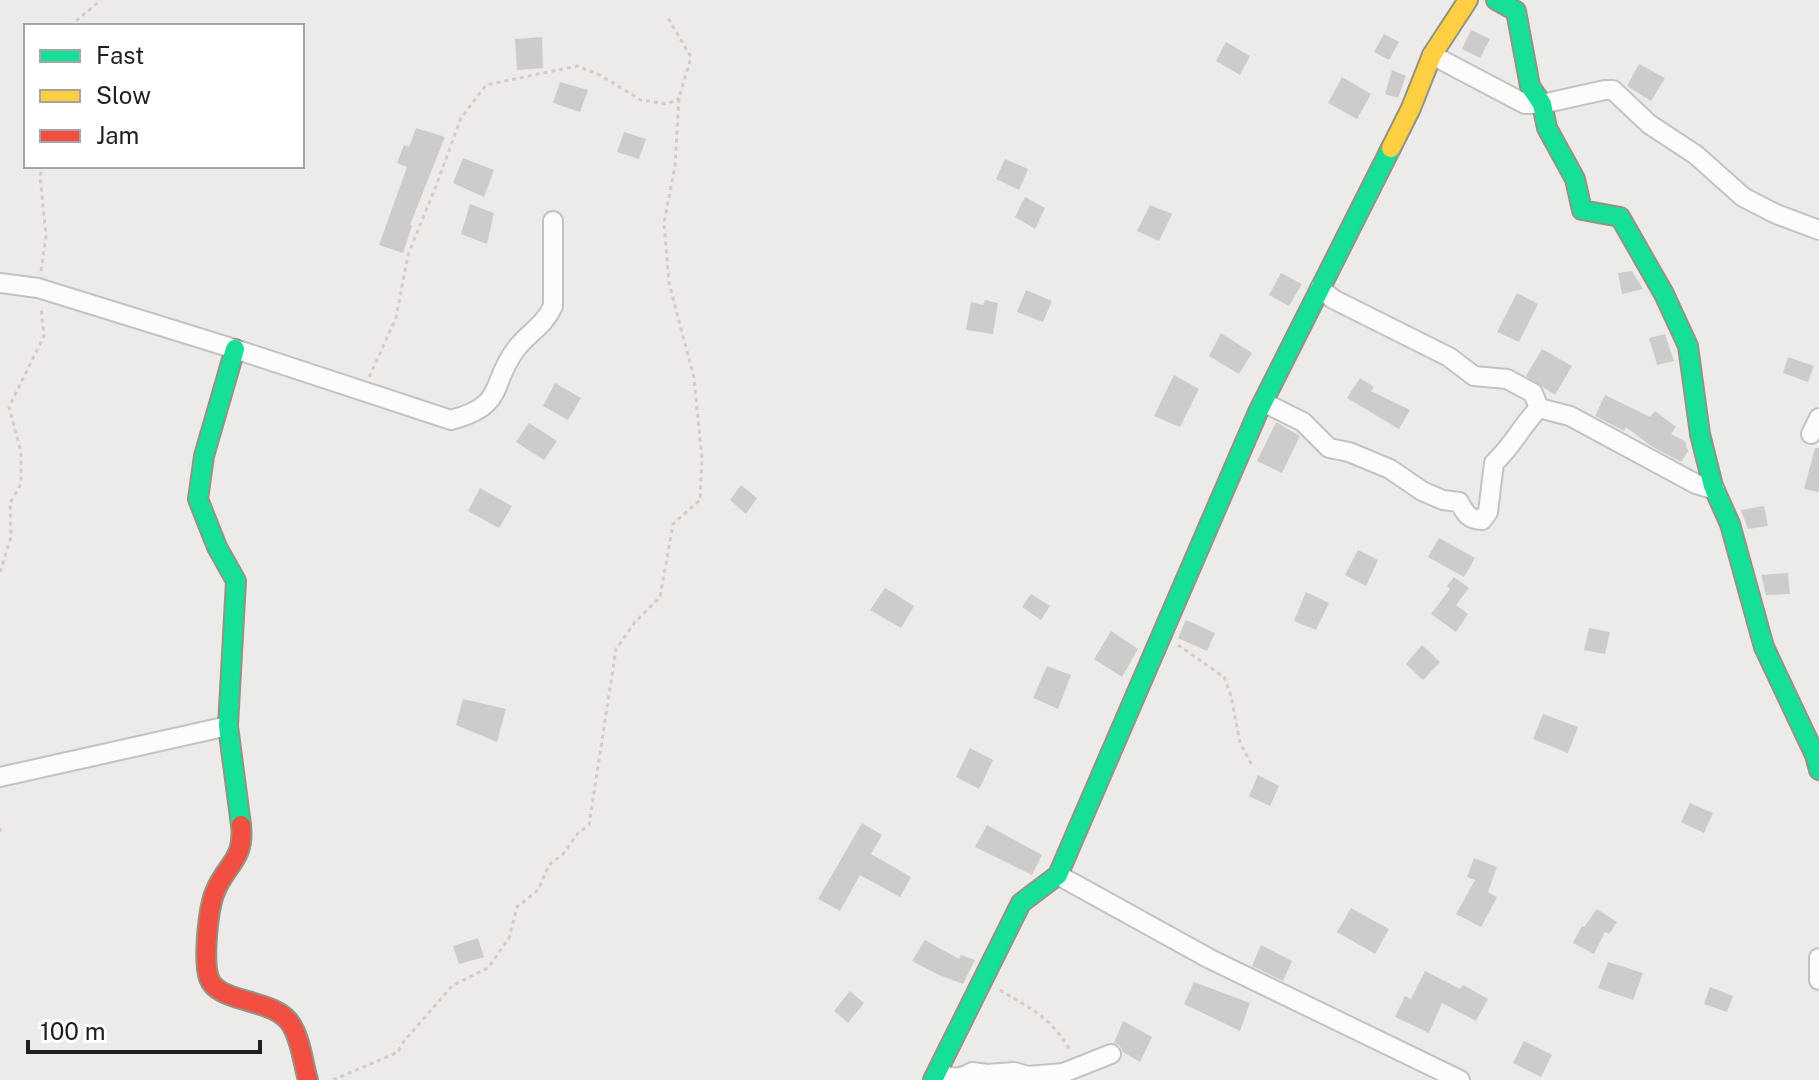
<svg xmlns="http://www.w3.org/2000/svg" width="1819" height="1080" font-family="'Public Sans',sans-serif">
  <rect width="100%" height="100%" fill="#edebe9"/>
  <!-- building -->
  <g fill="#ceccca">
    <path d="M1471 30 1490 39 1480 58 1462 49Z"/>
    <path d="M1384 34 1399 42 1389 60 1374 52Z"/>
    <path d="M542 37 543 68 517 70 515 39Z"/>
    <path d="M1226 42 1250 56 1240 75 1216 61Z"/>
    <path d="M1639 64 1665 78 1651 101 1627 86Z"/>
    <path d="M1392 70 1406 76 1398 98 1385 94Z"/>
    <path d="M1342 77 1371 94 1357 119 1328 103Z"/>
    <path d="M560 82 588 90 580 112 553 103Z"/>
    <path d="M416 128 445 137 410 225 412 226 403 253 379 245 407 167 397 163 404 145 409 147Z"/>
    <path d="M624 132 646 139 639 159 617 152Z"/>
    <path d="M463 158 494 170 484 197 453 183Z"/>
    <path d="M1005 159 1028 169 1019 190 996 179Z"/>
    <path d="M1025 197 1045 208 1035 229 1015 217Z"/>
    <path d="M470 204 494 213 487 244 461 234Z"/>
    <path d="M1150 205 1172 214 1159 241 1137 231Z"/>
    <path d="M1632 271 1643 289 1622 294 1618 273Z"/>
    <path d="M1281 273 1302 284 1289 306 1269 295Z"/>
    <path d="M1026 290 1052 301 1043 322 1017 312Z"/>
    <path d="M1517 293 1538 304 1519 342 1497 332Z"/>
    <path d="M985 300 998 303 993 334 966 330 971 302 983 305Z"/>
    <path d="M1221 333 1252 353 1239 374 1209 356Z"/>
    <path d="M1665 334 1674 361 1657 365 1649 338Z"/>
    <path d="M1542 349 1572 366 1555 395 1526 376Z"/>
    <path d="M1788 357 1814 366 1808 382 1783 373Z"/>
    <path d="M1174 375 1199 389 1180 427 1154 416Z"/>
    <path d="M1360 378 1374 387 1371 391 1410 410 1399 429 1347 398Z"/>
    <path d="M555 383 581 398 568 420 543 406Z"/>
    <path d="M1605 395 1650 417 1655 411 1676 427 1671 434 1685 441 1688 451 1681 462 1651 446 1626 427 1624 431 1595 416Z"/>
    <path d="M1276 422 1300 436 1282 473 1257 461Z"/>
    <path d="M529 423 557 441 544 460 516 442Z"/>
    <path d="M1815 448H1819V492L1804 489Z"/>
    <path d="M741 485 757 498 746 514 730 500Z"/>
    <path d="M480 488 512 506 499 528 468 511Z"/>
    <path d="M1764 506 1768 526 1748 529 1741 510Z"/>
    <path d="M1439 538 1475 558 1464 577 1428 557Z"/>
    <path d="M1358 550 1378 560 1366 586 1345 575Z"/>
    <path d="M1788 573 1790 594 1766 595 1761 575Z"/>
    <path d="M1454 577 1469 588 1456 605 1468 614 1456 632 1431 614 1450 589 1447 586Z"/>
    <path d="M885 588 914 606 901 628 870 610Z"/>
    <path d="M1306 592 1329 603 1316 630 1294 621Z"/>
    <path d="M1031 594 1050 606 1041 620 1022 607Z"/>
    <path d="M1186 620 1215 633 1207 651 1178 638Z"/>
    <path d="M1589 628 1610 632 1605 654 1584 650Z"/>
    <path d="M1111 631 1138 649 1122 677 1094 659Z"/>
    <path d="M1422 645 1440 662 1423 680 1406 664Z"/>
    <path d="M1047 666 1071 675 1058 709 1033 698Z"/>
    <path d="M463 699 506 709 497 742 456 725Z"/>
    <path d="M1543 714 1578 727 1568 753 1533 739Z"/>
    <path d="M970 748 993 760 979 789 956 777Z"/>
    <path d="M1258 775 1279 786 1270 806 1249 796Z"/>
    <path d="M1690 803 1713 813 1704 833 1681 822Z"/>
    <path d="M862 823 882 835 871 854 911 877 900 897 860 875 840 911 818 899Z"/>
    <path d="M987 825 1042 855 1032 875 975 847Z"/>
    <path d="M1474 858 1497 867 1488 892 1497 897 1481 927 1456 914 1475 880 1467 877Z"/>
    <path d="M1351 908 1389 929 1375 954 1337 932Z"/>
    <path d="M1597 909 1617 922 1609 934 1605 932 1594 954 1573 943 1582 926 1584 927Z"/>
    <path d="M478 938 484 957 459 964 453 946Z"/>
    <path d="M925 940 959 959 961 955 975 960 963 984 939 975 912 961Z"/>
    <path d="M1261 945 1292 961 1283 981 1252 966Z"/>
    <path d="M1608 962 1643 973 1633 1000 1598 988Z"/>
    <path d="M1425 971 1460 989 1463 985 1488 999 1476 1021 1442 1003 1429 1033 1395 1017 1405 996 1411 999Z"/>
    <path d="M1194 982 1250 1003 1240 1031 1184 1004Z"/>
    <path d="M1710 987 1733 996 1727 1012 1704 1004Z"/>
    <path d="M850 991 864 1003 848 1023 834 1011Z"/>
    <path d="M1123 1021 1152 1037 1140 1062 1123 1052 1119 1045 1114 1043Z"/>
    <path d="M1524 1041 1552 1055 1541 1077 1513 1063Z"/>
  </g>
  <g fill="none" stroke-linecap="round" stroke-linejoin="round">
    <defs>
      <g id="street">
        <path d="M1432 55 1525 104H1542L1605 90H1613L1649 124 1696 155 1743 197 1776 214 1819 230"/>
        <path d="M0 283 38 288 235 349 451 420C507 405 489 385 516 349 528 333 545 325 553 306V221"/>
        <path d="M1320 288 1333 299 1449 357 1474 376 1507 379 1533 393 1539 408 1570 416 1696 484 1715 490"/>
        <path d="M1263 402 1303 422 1329 448 1349 452 1390 469 1422 491 1443 500 1459 502C1465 513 1469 520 1482 520L1488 512 1494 463C1512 447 1522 425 1539 408"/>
        <path d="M1811 434 1819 418"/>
        <path d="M0 777 228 726"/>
        <path d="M1058 875 1210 959 1460 1080"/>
        <path d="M1819 958V980"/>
        <path d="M937 1073C950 1078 961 1080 972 1072L988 1074 1014 1072 1028 1076 1063 1073 1111 1054"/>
      </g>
      <g id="fast">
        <path d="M1496 0 1516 11 1530 86 1542 104 1547 128 1575 179 1582 210 1620 217 1664 294 1688 346 1700 434 1713 486 1730 524 1764 647 1815 755 1819 770"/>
        <path d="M235 349 204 456 198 499 217 547 236 581 228 726 241 825"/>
        <path d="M933 1080 1021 903 1058 875 1258 412 1391 148"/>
      </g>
      <path id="slow" d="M1391 148 1411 108 1432 55 1468 0"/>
      <path id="jam" d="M241 825C245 860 226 864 215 892 208 909 203 961 209 978 218 1005 277 997 292 1026 301 1041 303 1063 308 1080"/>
    </defs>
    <!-- street casing -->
    <use href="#street" stroke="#c4c3c2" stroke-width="22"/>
    <!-- fast casing -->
    <use href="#fast" stroke="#939582" stroke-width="22"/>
    <!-- slow casing -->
    <use href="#slow" stroke="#939582" stroke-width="22"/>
    <!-- jam casing -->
    <use href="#jam" stroke="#939582" stroke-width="22"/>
    <!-- path -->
    <g stroke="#d5cac8" stroke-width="3" stroke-dasharray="4 4" stroke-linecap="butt">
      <path d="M70 26 101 0"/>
      <path d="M41 271 46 236 40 176 43 166"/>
      <path d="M369 377 396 318 408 255 436 186 461 118 486 85 577 66 600 75 641 100 668 104 679 98"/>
      <path d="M0 572 11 537 10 503 21 484V452L9 407 44 336 41 307"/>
      <path d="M1178 645 1224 677 1231 696 1240 743 1253 767"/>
      <path d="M0 828V836"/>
      <path d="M1000 990C1032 1009 1052 1018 1071 1052"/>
      <path d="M333 1080 398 1052 404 1041 453 985 488 968 509 938 517 907 538 890 549 865 563 854 578 833 589 825 616 649 635 622 660 597 673 524 700 500 702 459 694 378 669 283 664 223 675 166 679 98 691 57 668 18"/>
    </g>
    <!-- street -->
    <use href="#street" stroke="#fcfcfc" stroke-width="18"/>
    <!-- fast -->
    <use href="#fast" stroke="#16e098" stroke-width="18"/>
    <!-- slow -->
    <use href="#slow" stroke="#ffcf43" stroke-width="18"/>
    <!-- jam -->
    <use href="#jam" stroke="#f24e42" stroke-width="18"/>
  </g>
  <!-- legend -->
  <rect x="24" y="24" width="280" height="144" fill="#ffffff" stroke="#a5a5a5" stroke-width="2"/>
  <rect x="40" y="50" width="40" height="12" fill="#16e098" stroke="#a5a5a5" stroke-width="2"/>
  <text x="96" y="64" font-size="24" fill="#1f1f1f">Fast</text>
  <rect x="40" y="90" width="40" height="12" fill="#ffcf43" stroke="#a5a5a5" stroke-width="2"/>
  <text x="96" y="104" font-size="24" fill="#1f1f1f">Slow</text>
  <rect x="40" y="130" width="40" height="12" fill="#f24e42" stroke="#a5a5a5" stroke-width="2"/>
  <text x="96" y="144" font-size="24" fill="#1f1f1f">Jam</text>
  <!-- scale -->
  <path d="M28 1040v12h232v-12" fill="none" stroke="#1f1f1f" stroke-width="4"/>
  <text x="40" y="1040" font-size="24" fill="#1f1f1f" stroke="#ffffff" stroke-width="6" paint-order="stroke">100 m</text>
</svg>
